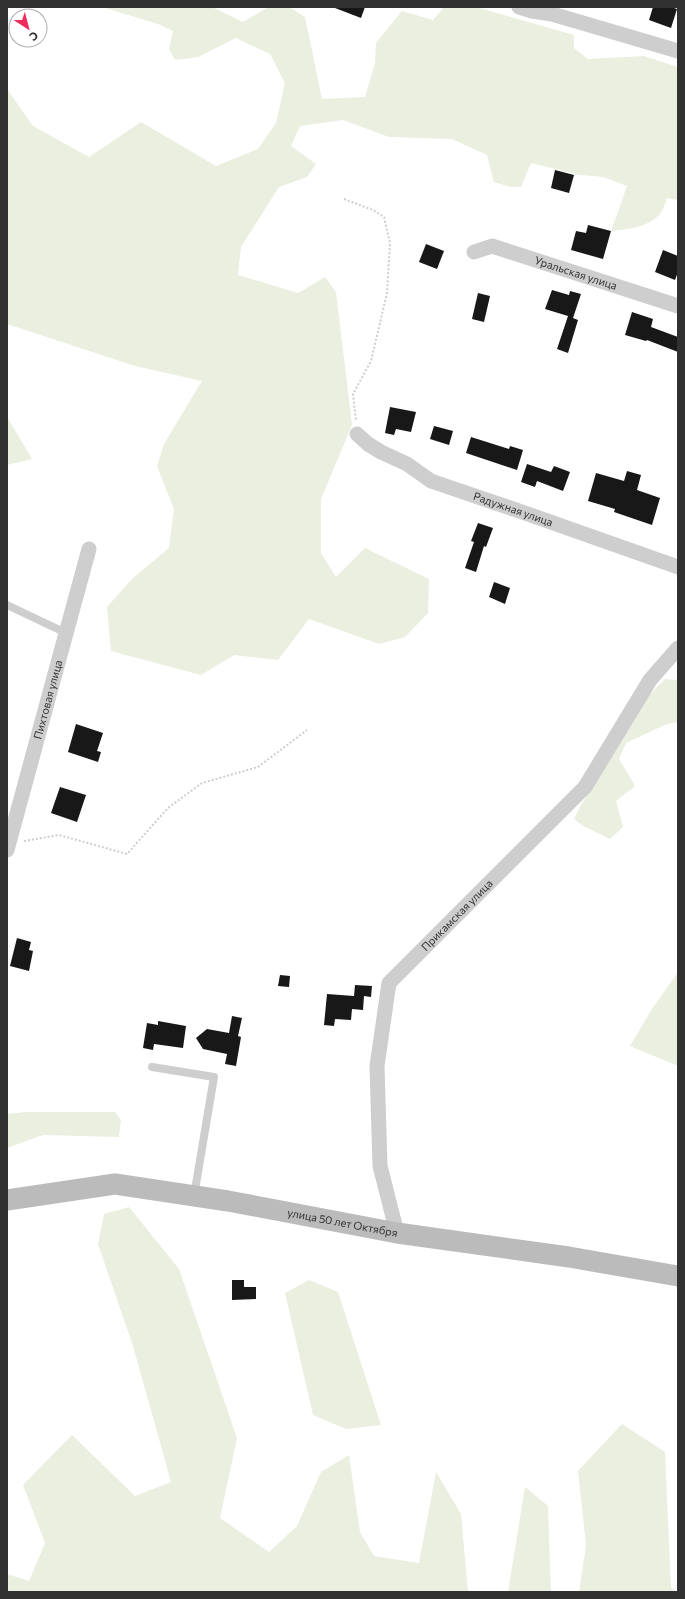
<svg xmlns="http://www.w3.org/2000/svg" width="685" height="1599" font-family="Commissioner,sans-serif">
  <rect width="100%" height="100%" fill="#fff"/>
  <!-- green -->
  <g fill="#eaefdf">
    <path d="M102 7H212L243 22 268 7H289L305 17 322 99 365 97 375 63 376 43 402 11 433 20 444 7H476L574 35V48L588 59 644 56 678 67V198L676 200 667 198C665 203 663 211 659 215 646 228 628 229 611 231L627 186 603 177 580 175 531 163 521 187H510L494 182 487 155 452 139 389 137 343 120 300 126 291 146 316 164 307 177 279 187 241 247 238 275 298 293 325 277 336 292 352 425 321 499V553L336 577 365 548 429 579 428 613 405 637 379 644 309 619 278 660 234 655 201 675 111 651 107 607 132 579 169 548 174 509 157 466 164 444 202 381 135 366 7 324V89L33 126 89 157 141 122 216 166 258 149 276 123 285 83 270 54 236 38 198 57 175 60 169 49 173 31 158 24Z"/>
    <path d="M7 417 32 459 7 465Z"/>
    <path d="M665 679 678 680V722L667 724 626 743 619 759 635 786 616 801 623 827 610 839 585 827 574 819 581 805 645 699Z"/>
    <path d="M678 972V1066L630 1046 652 1009Z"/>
    <path d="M26 1112H115L121 1120 119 1137 43 1135 7 1148V1114Z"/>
    <path d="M129 1207 179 1269 237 1438 220 1518 269 1552 297 1526 321 1472 349 1455 360 1532 374 1556 419 1563 436 1472 461 1514 468 1592H7V1574L29 1581 45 1543 23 1485 72 1435 135 1496 171 1482 133 1346 98 1244 104 1214Z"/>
    <path d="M309 1280 338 1292 381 1425 346 1429 313 1415 285 1293Z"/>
    <path d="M622 1424 665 1452 671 1588 678 1592H579L586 1545 578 1471Z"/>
    <path d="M525 1487 548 1506 551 1592H508Z"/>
  </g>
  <!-- building -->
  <g fill="#181818">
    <path d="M335 7H365L361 18 335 8Z"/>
    <path d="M653 7H671L677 9 671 28 649 20Z"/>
    <path d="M555 170 574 175 569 193 551 188Z"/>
    <path d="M588 225 611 231 603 259 571 250 576 231 586 233Z"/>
    <path d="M426 244 444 251 437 269 419 262Z"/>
    <path d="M663 250 678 256V272L675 280 655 272Z"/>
    <path d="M552 290 569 295 570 291 581 294 573 318 578 320 568 353 557 349 568 316 545 309Z"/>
    <path d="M478 293 490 296 484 322 472 319Z"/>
    <path d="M632 312 653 319 651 327 678 337V352L647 340 646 341 625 335Z"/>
    <path d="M390 407 416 412 411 432 396 429 394 435 385 433Z"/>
    <path d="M434 426 453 431 449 445 430 439Z"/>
    <path d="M471 437 509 449 510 446 523 450 517 470 466 453Z"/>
    <path d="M527 464 551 472 554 466 570 472 563 491 537 481 535 487 521 482Z"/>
    <path d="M627 471 641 475 637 490 660 498 652 525 614 512 615 509 588 501 596 473 624 481Z"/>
    <path d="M478 523 493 528 486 547 484 546 476 572 465 568 474 542 471 541Z"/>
    <path d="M494 582 510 588 505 604 489 597Z"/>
    <path d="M76 724 103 733 97 751 101 752 98 762 68 752Z"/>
    <path d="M60 787 86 795 77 822 51 813Z"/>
    <path d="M17 938 31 942 29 950 33 951 29 971 10 966Z"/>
    <path d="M280 975 290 976 289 987 278 986Z"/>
    <path d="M355 985 372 986 371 997 364 996 363 1010 352 1009 351 1020 335 1019 334 1026 324 1025 327 994 354 996Z"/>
    <path d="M232 1016 242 1018 238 1036 241 1037 236 1066 225 1064 227 1054 203 1049 196 1038 207 1029 229 1033Z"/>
    <path d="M158 1021 186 1026 183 1048 154 1044 153 1050 143 1048 147 1023 158 1025Z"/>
    <path d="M232 1280H244V1287H256V1299L232 1300Z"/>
  </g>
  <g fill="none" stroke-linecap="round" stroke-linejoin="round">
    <!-- path -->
    <g stroke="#cecece" stroke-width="2" stroke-dasharray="2 2" stroke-linecap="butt">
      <path d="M344 199 373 210 384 217 390 243 387 293 371 361 353 394 356 421"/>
      <path d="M24 841 59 835 127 854 168 808 202 783 258 767 307 730"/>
    </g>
    <!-- lane -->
    <g stroke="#cecece" stroke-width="8">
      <path d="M7 605 66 633"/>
      <path d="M152 1067 214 1077 194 1196"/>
    </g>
    <!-- street -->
    <g stroke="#cecece" stroke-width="15">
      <path d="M519 7 532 11 552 14 678 51"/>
      <path id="s1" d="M474 252 492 246 678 306"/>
      <path id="s2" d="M357 434 368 444 381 452 407 464 431 481 522 512 678 567"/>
      <path id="s3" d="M7 850 89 549"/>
      <path id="s4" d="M397 1233 380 1166 377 1066 389 983 585 787 650 680 678 648"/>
    </g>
    <!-- secondary -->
    <path stroke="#bbb" stroke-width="21" id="s5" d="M7 1200 115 1184 228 1201 397 1233 569 1257 678 1276"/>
  </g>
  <g text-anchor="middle" stroke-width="4" stroke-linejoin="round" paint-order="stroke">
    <!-- street labels -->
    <g font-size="11" fill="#313131" stroke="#fff">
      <text dy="4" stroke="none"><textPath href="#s1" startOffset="107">Уральская улица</textPath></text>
      <text dy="4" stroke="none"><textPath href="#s2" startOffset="175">Радужная улица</textPath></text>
      <text dy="4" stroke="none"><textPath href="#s3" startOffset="156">Пихтовая улица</textPath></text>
      <text dy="4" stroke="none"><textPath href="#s4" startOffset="349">Прикамская улица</textPath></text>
      <text dy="4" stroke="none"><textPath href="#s5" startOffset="340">улица 50 лет Октября</textPath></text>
    </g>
  </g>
  <!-- border -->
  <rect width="685" height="1599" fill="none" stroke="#313131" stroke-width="16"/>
  <!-- north arrow -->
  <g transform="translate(28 28) rotate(144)"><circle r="19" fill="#ffffff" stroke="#adadad"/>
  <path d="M0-3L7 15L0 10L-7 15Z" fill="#ef2d5d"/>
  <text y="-6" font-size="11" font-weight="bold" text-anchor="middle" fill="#313131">С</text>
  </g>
</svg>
